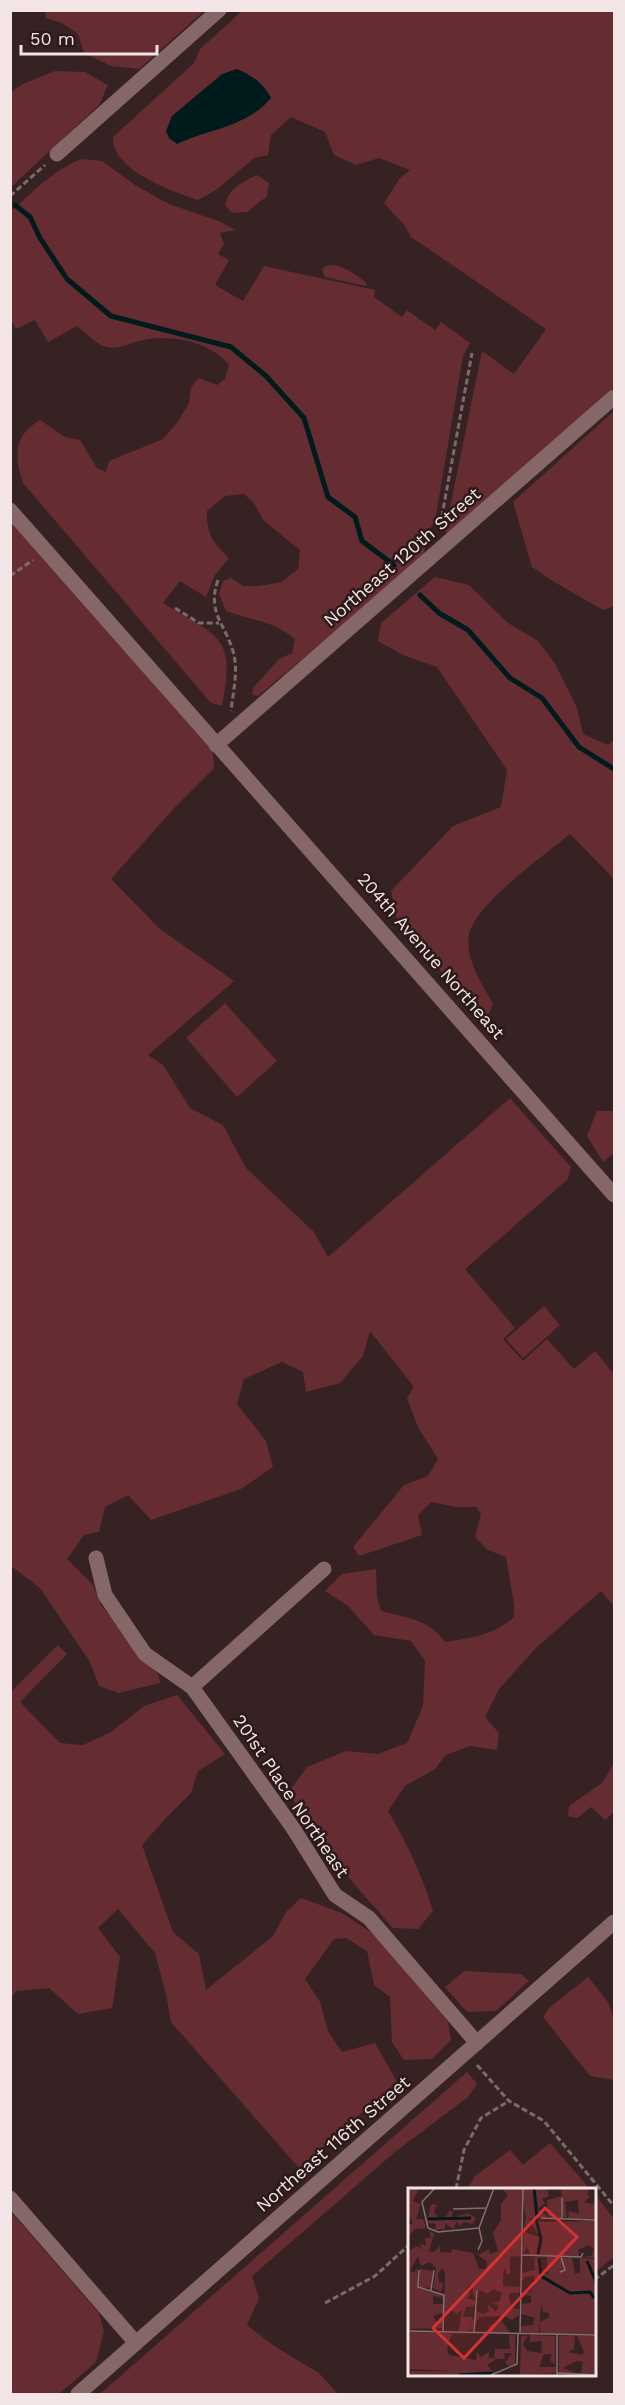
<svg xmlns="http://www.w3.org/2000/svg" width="625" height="2405" font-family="'Work Sans',sans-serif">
  <rect width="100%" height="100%" fill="#362223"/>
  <!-- green -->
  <g fill="#652c31">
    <path d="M45 11V10L204 11 139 69 111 66 84 53 78 34 62 23 46 18Z"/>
    <path d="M242 11H614V387L449 533 445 532 482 351 514 374 546 329 411 237 405 226 384 203 400 178 410 170 379 158 356 165 334 155 325 132 291 117 271 135 268 155 254 158 216 190 198 200C173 192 111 170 113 137L194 63 200 49Z"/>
    <path d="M55 71 85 72 108 85 99 105 11 187V92L23 84Z"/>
    <path d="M81 159 102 161 135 185 169 204 221 222 235 230 220 233 224 244 218 254 229 260 215 285 243 301 264 266 375 290 374 297 402 317 407 310 435 330 441 322 470 343 463 356 435 521 429 530 423 557 258 696 252 695 253 688 279 659 292 653 295 639C271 620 254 621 226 611L219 594 223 581 231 578 243 586H259L282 582 298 569 300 550 263 520 254 503 244 494 225 496 207 511C206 533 213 543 229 558L215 575 206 597 180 581 163 603C219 638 236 634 222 706L211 703 23 483C14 456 13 436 40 420L65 437 80 440 97 468 106 472 109 461 163 439 177 423 189 403 191 387 199 378 217 385 225 379 229 365C210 341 168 333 139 341 127 344 117 351 103 346 94 342 85 332 77 326L48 342 35 320 16 329 10 318V212C33 192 52 171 81 159Z"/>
    <path d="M257 175 269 183 267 196 247 212 232 213 225 205C229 188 241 183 257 175Z"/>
    <path d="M335 265 348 270 366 282V286L325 277 322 270 325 266Z"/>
    <path d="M614 411V606L603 610 556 583 532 567 513 502Z"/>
    <path d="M10 519 213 752 214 768 177 805 111 879 160 929 234 981 148 1055 163 1065 190 1108 223 1125 246 1168 314 1232 328 1257 510 1098 571 1167 568 1179 465 1269 515 1328 503 1339 523 1361 547 1339 574 1369 595 1351 614 1374V1606L601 1591 537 1647 499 1689 485 1717 499 1733 497 1750 470 1746 446 1755 435 1769 405 1786 388 1811C407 1843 422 1875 433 1911L418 1929 393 1928 348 1877 288 1793 307 1767 346 1751 378 1754 407 1743 423 1706 425 1661 411 1641 374 1635 348 1606 325 1591 342 1574 376 1569 377 1597 381 1611C404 1617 431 1620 445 1642 470 1638 495 1635 514 1617V1605L506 1557 488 1550 475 1537 481 1514 476 1507H456L431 1502 418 1515 422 1535 359 1556 353 1547 404 1485 428 1476 438 1459 418 1427 407 1398 414 1387 370 1331 363 1356 340 1383 306 1392 303 1372 282 1362 244 1379 237 1404 266 1441 273 1467 241 1489 151 1520 128 1495 105 1507 99 1532 84 1535 67 1559 93 1585 101 1605 158 1673 160 1683 119 1693 99 1686 90 1662 40 1588 11 1566Z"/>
    <path d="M435 577 469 585 508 623 538 641 554 662 577 708 583 734 608 745 614 739V879L570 834C546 854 474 905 469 935 465 960 482 983 493 1004L485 1024 397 919 391 891 453 826 501 807 507 770 437 667 403 655 378 641 381 623Z"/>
    <path d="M225 1003 277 1061 237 1097 186 1038Z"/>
    <path d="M597 1111H614V1153L603 1162 587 1136Z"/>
    <path d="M544 1306 560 1325 523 1358 506 1339Z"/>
    <path d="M58 1645 67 1654 20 1702 60 1743 83 1745 111 1732 144 1706 177 1695 225 1754 198 1771 191 1793 166 1818 142 1845 173 1932 199 1954 206 1990 273 1936 286 1912 301 1898 342 1913 375 1935 448 2022 451 2040 432 2059 404 2060 392 2042 390 1997 374 1985 367 1951 346 1938 334 1939 305 1979 320 2002 328 2031 342 2052 375 2043 397 2082 299 2168 171 2022 166 1994 155 1953 118 1909 98 1928 120 1957 112 2008 78 2014 49 1988 16 1991 11 1998V1692Z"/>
    <path d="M613 1765 614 1812 605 1820 591 1807 577 1818 568 1816 569 1806 602 1783Z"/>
    <path d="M464 1971 521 1974 529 1981 496 2011 467 2012 445 1987Z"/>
    <path d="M588 1977 608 2002 614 2019V2080L590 2076 543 2017 549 2008Z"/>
    <path d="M467 2072 477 2084 468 2097 395 2152 252 2276 259 2298 247 2325 274 2346 319 2373 338 2394H100Z"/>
    <path d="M550 2143 590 2189H467L475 2176 510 2150 523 2165Z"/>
    <path d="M594 2193 614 2219V2257L594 2273Z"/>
    <path d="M11 2212 99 2313 104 2331 96 2362 59 2394H11Z"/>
  </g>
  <!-- water -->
  <path fill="#001b1b" d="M237 69C252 76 263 82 271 98 247 127 209 129 177 144L169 138 166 131 172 116 222 74Z"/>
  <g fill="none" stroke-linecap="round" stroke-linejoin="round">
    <!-- stream -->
    <g stroke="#001b1b" stroke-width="5">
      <path d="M15 205 30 217 40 238 67 279 111 316 231 347 266 376 304 418 328 497 355 517 362 541 394 565"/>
      <path d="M420 595 439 613 468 630 510 678 542 698 579 747 614 769"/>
    </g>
    <!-- path -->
    <g stroke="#7c6a6a" stroke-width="3" stroke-dasharray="6 3" stroke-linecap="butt">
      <path d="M10 196 45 165"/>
      <path d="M440 526 472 353"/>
      <path d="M10 576 33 560"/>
      <path d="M218 580C206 614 227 625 234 655 238 673 233 692 231 711"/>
      <path d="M175 608 199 623H219"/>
      <path d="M477 2065 509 2101 544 2121 614 2206"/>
      <path d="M456 2189 464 2150 481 2118 509 2101"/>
      <path d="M594 2280 614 2265"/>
      <path d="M325 2303 375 2276 409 2245"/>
    </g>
    <!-- minor -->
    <g stroke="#866768" stroke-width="15">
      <path d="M57 154 219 10"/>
      <path d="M10 510 614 1195"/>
      <path d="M216 745 614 397"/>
      <path d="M96 1558 105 1595 145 1654 192 1687 293 1828 335 1895 369 1918 477 2043"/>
      <path d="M192 1687 324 1569"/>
      <path d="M10 2198 136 2343"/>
      <path d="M78 2394 614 1922"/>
    </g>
  </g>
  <g text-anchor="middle" stroke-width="5" stroke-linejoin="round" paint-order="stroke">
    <!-- street labels -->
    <g font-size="18" fill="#f3e5e5" stroke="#2c1919">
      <text transform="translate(402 557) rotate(-41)" y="6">Northeast 120th Street</text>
      <text transform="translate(431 956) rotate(49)" y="6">204th Avenue Northeast</text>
      <text transform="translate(291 1796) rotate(56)" y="6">201st Place Northeast</text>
      <text transform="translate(333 2144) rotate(-41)" y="6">Northeast 116th Street</text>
    </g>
  </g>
  <!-- overview -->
  <g transform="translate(408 2188)">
    <rect width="188" height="188" fill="#362223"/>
    <path d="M0 0H11L5 13 13 16 8 31H15L18 40 7 41 0 49V37L5 35 0 25ZM93 0H139L141 8 134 11 137 15 130 21 139 29 119 31 136 34 187 33V70L174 69 184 68 185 60 180 57 170 62 171 69 118 67 122 66 119 58 115 66 116 44 132 49 123 36 115 44 118 30 115 12 113 68 102 69V86H98V80L95 84V98L112 99 111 105H101V110L104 120 111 121V127L104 132 96 128 94 133 102 145 83 144 81 137 91 136 93 128 72 129 67 135 68 123 76 126 81 123 79 115 88 124 91 118 83 114H91L94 105 85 101 80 106 68 101 67 112 63 96 57 102 63 105 59 110 67 113V118L58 119 55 129H64L66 134 65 142H61L63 133 60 143H51L54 121 49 126 41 121 36 128 37 85 34 80 30 86 31 94 35 95 33 104 25 100 28 80 22 74 13 78 10 68 2 83 6 85 9 80 11 100 35 107V115L34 109 25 108V116H35V125L25 128 30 135 35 128 34 140 0 141V54L2 62 9 58 15 62 11 56 18 57 17 50H23L21 42 26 46 21 63 26 64 32 58V64L43 65 44 61 65 65 71 81H78L79 74 70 67 81 61 82 66 90 63 85 45 93 32V16L100 7ZM153 0H181L179 8H183L176 14 185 16 187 12V31L160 30 161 23 171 26 170 12 157 14 159 30 155 29ZM154 8 153 30 140 28 139 12ZM23 16 29 17 26 23 30 29 37 30 41 23H45L43 30 60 25 68 30 65 36 56 34 51 38 49 33 45 41 37 35V41L27 42 28 36 19 35ZM132 69 133 86H140L139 69 164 70 167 86 172 84V70L187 71V146H132V134L141 129V125L135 124 133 117 131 145H113V138L124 137 127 130 113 126V116L123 115V108L113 106 114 104 121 105 127 96 126 88 117 89 114 94V85L127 82 126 70ZM12 81 25 83 23 100 11 99ZM2 144 64 146H44L39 161 41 167 68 172 69 164 73 169 81 164V170H86L87 161H102L101 147H107V176L100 178 97 174 104 166 100 165H96L97 171H88L79 177 85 184 79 187H0L3 183H44L0 181ZM122 147 147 148V177L142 172 144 166H136L131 179H148L149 185 112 187 113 148H120L115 156 119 163 133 165 134 153 122 154ZM151 148H167L166 161 160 164 174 167 176 164 169 148H187V186H173L175 174 169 173 155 180 168 185H151Z" fill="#652c31"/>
    <path fill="none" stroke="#001b1b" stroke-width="3" d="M126 0 129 29M20 31 63 30M128 31 133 51 130 66M131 70 133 88 162 105 182 104 186 110M179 73 188 94M51 187 84 185"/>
    <path fill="none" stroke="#827071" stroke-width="1.5" d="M45 21 79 20M133 30 188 32M154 31V10M20 40 30 44 71 40M20 40 14 14 27 0M71 40 86 0M70 62 74 53 71 40M113 67 173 69 175 65M11 82 10 99 36 107 35 144M152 84 157 82 153 69M23 102 26 82M0 143 188 147M66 145 69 102M112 146 115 0M149 147V187M149 185 188 187M83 187 109 176 110 146"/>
    <path fill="#d73131" fill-opacity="0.15" stroke="#d73131" stroke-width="3" d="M137 20 169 49 56 170 25 140Z"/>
    <rect width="188" height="188" fill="none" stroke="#f3e5e5" stroke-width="3"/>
  </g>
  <!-- border -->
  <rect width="625" height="2405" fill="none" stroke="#f3e5e5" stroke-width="24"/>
  <!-- scale -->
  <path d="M21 45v9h136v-9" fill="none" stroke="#f3e5e5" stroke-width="3"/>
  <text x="30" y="45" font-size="18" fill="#f3e5e5" stroke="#2c1919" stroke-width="4.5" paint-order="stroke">50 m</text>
</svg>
